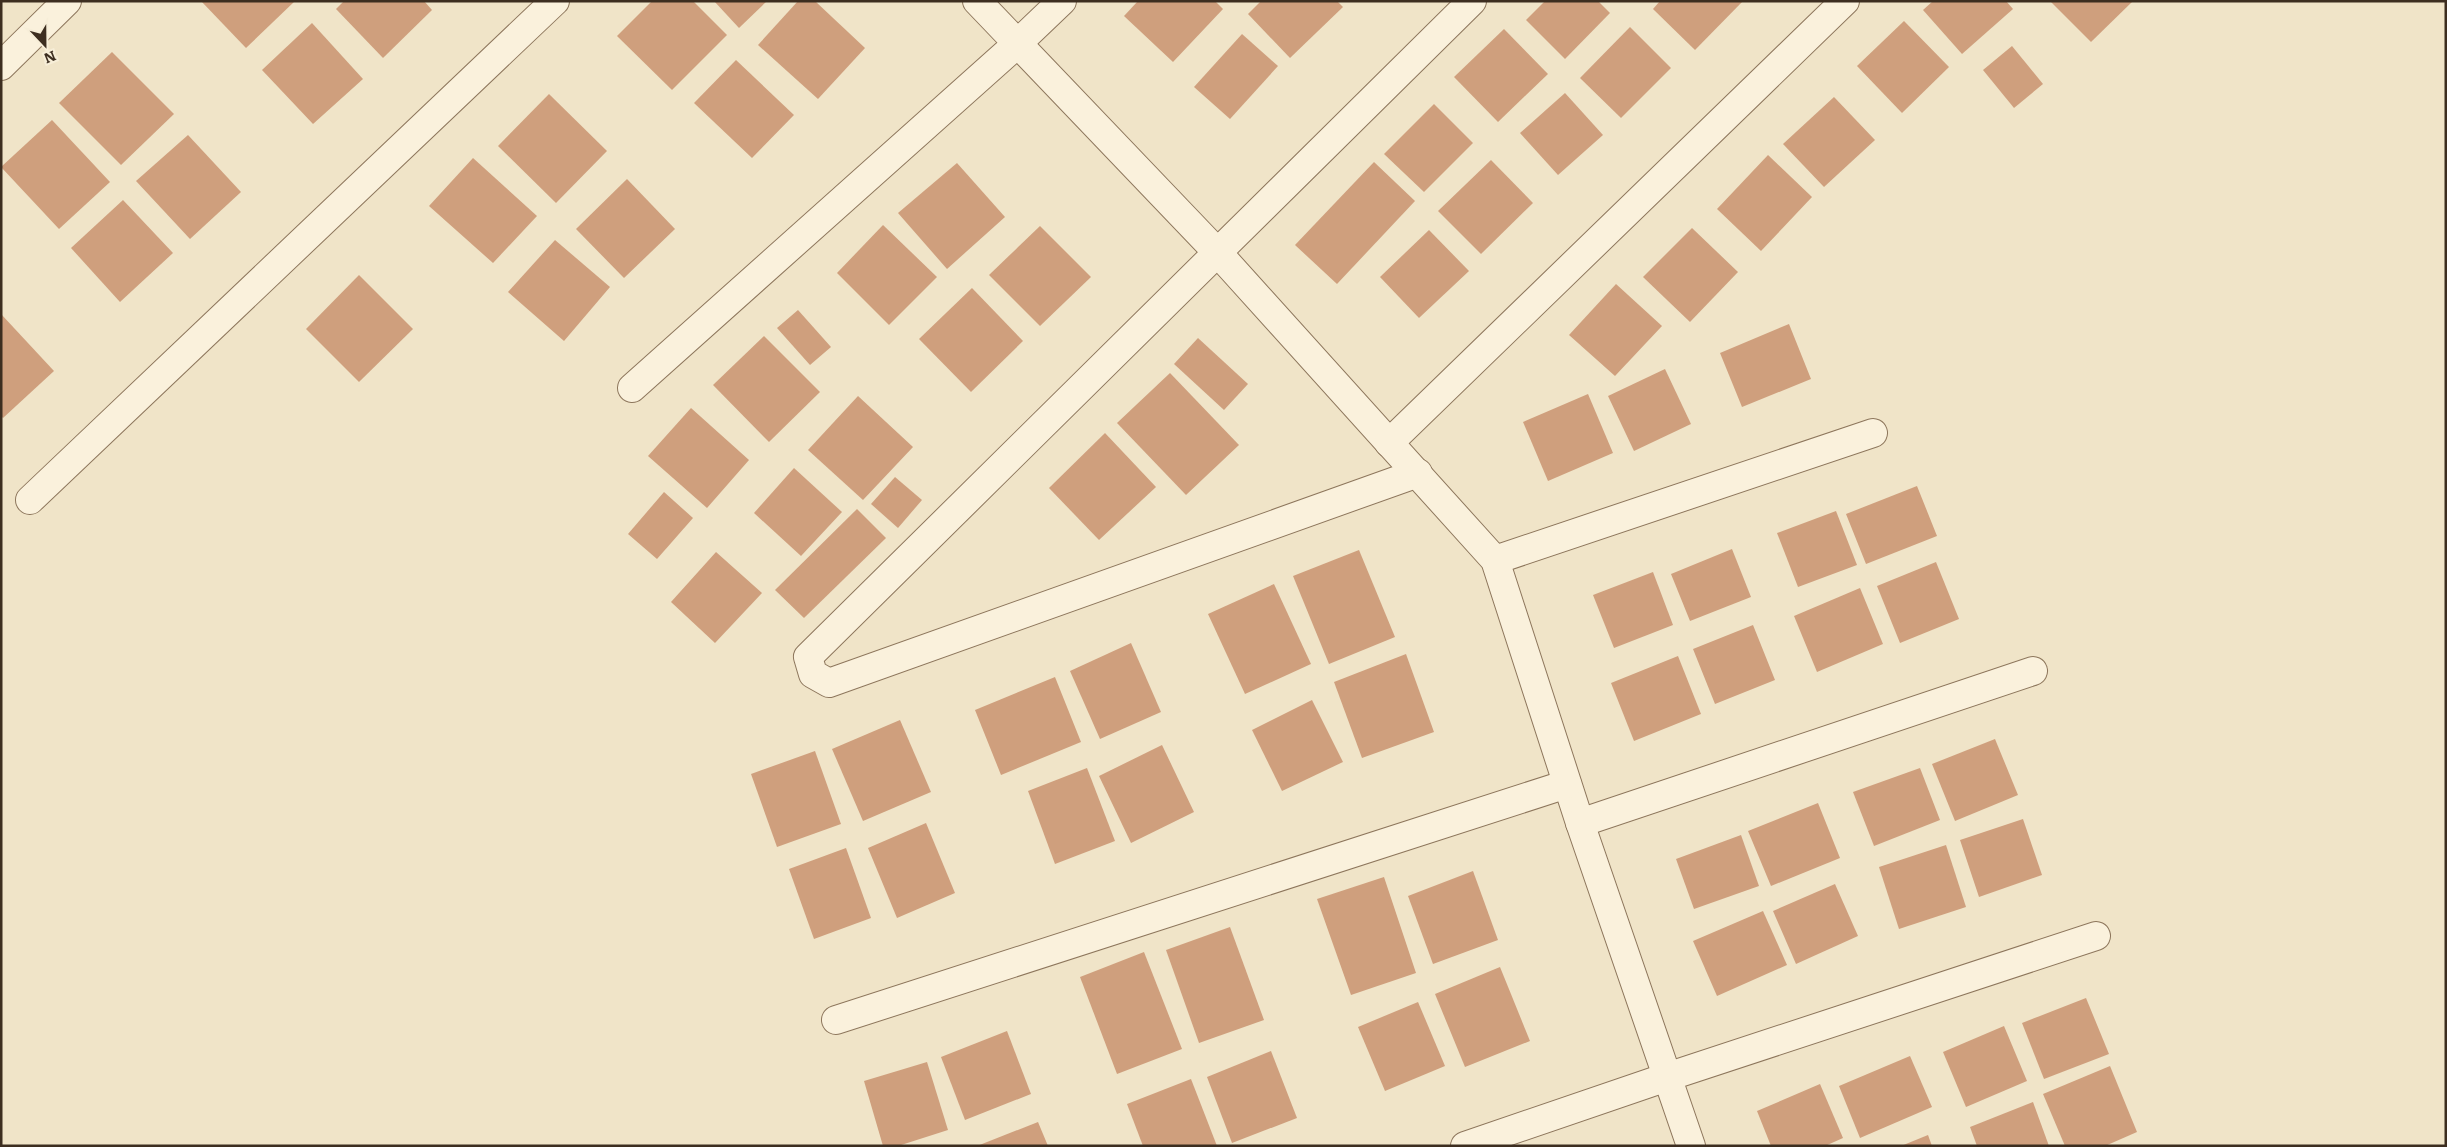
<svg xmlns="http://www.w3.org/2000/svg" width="2447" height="1147" font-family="Literata,serif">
  <rect width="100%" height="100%" fill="#f0e4c8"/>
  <!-- building -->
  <g fill="#cf9f7d">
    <path d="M201 1H295L246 48Z"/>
    <path d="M344 1H424L432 10 383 58 336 9Z"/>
    <path d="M652 1H693L727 35 672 90 617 36Z"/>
    <path d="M714 1H767L739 28Z"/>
    <path d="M798 1H815L865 48 818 99 758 45Z"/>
    <path d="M1138 1H1215L1223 9 1173 62 1124 16Z"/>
    <path d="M1261 1H1337L1343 7 1290 58 1248 14Z"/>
    <path d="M1545 1H1598L1610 13 1565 59 1526 20Z"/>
    <path d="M1660 1H1743L1695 50 1653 9Z"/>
    <path d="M1933 1H2006L2013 9 1962 54 1923 10Z"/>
    <path d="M2050 1H2133L2091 42Z"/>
    <path d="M1904 21 1949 67 1902 113 1857 66Z"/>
    <path d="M312 23 363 79 313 124 262 70Z"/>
    <path d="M1630 27 1671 68 1621 118 1580 78Z"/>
    <path d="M1504 29 1548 74 1498 122 1454 77Z"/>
    <path d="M1242 34 1278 66 1230 119 1194 87Z"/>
    <path d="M2012 46 2043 84 2014 108 1983 70Z"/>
    <path d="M112 52 174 114 121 165 59 103Z"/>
    <path d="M736 60 794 115 752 158 694 103Z"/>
    <path d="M1565 93 1603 135 1558 175 1520 133Z"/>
    <path d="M549 94 607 151 556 203 498 146Z"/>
    <path d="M1834 97 1875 140 1824 187 1783 144Z"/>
    <path d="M1434 104 1473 143 1424 192 1384 154Z"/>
    <path d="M52 120 110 182 59 229 1 167Z"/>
    <path d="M188 135 241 192 190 239 136 181Z"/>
    <path d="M1768 155 1812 197 1761 251 1717 209Z"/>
    <path d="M473 158 537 216 493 263 429 206Z"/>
    <path d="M1491 160 1533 203 1481 254 1438 211Z"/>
    <path d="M1374 162 1415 201 1337 284 1295 245Z"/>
    <path d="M957 163 1005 217 947 269 898 213Z"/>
    <path d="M627 179 675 229 624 278 576 229Z"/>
    <path d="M123 200 173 253 120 302 71 248Z"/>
    <path d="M883 225 937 277 889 325 837 273Z"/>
    <path d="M1040 226 1091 277 1040 326 989 275Z"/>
    <path d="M1692 228 1738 272 1690 322 1643 277Z"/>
    <path d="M1429 230 1469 271 1419 318 1380 277Z"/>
    <path d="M555 240 610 287 564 341 508 292Z"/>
    <path d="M359 275 413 329 359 382 306 329Z"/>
    <path d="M1616 284 1662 326 1615 376 1569 335Z"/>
    <path d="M972 288 1023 341 971 392 919 339Z"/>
    <path d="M798 310 831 347 810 365 777 328Z"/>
    <path d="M1 314 54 371 3 418 1 416Z"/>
    <path d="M1789 324 1811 379 1742 407 1720 353Z"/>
    <path d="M764 336 820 392 769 442 713 385Z"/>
    <path d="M1198 338 1248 384 1224 410 1174 364Z"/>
    <path d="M1665 369 1691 424 1634 451 1608 396Z"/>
    <path d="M1170 373 1239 445 1186 495 1117 423Z"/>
    <path d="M1588 394 1613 453 1548 481 1523 422Z"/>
    <path d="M858 396 913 447 863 500 808 450Z"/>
    <path d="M691 408 749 460 707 508 648 456Z"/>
    <path d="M1105 433 1156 487 1099 540 1049 488Z"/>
    <path d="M794 468 842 512 801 556 754 513Z"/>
    <path d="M895 477 922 500 898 528 871 504Z"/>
    <path d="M1917 486 1937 536 1866 564 1846 514Z"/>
    <path d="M664 492 693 518 657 559 628 534Z"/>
    <path d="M857 509 886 538 804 618 775 590Z"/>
    <path d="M1836 511 1857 565 1798 587 1777 533Z"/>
    <path d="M1732 549 1751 597 1690 621 1671 574Z"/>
    <path d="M1359 550 1395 637 1329 664 1293 576Z"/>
    <path d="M716 552 762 593 715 643 671 602Z"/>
    <path d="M1936 562 1959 619 1900 643 1877 586Z"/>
    <path d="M1653 572 1673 625 1614 648 1593 595Z"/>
    <path d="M1274 584 1311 664 1245 694 1208 614Z"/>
    <path d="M1860 588 1883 644 1817 672 1794 616Z"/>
    <path d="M1753 625 1775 680 1715 704 1693 649Z"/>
    <path d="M1131 643 1161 712 1100 739 1070 671Z"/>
    <path d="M1406 654 1434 732 1362 758 1334 682Z"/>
    <path d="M1678 656 1701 714 1634 741 1611 683Z"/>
    <path d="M1055 677 1081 742 1001 775 975 710Z"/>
    <path d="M1312 700 1343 762 1282 791 1252 730Z"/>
    <path d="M900 720 931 792 863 821 832 749Z"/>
    <path d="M1995 739 2018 795 1955 821 1932 764Z"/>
    <path d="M1162 745 1194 812 1131 843 1099 776Z"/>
    <path d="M815 751 841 824 777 847 751 774Z"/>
    <path d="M1087 768 1115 841 1055 864 1028 791Z"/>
    <path d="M1920 768 1940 820 1874 846 1853 792Z"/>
    <path d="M1818 803 1840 858 1771 886 1748 831Z"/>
    <path d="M2023 819 2042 875 1979 897 1960 840Z"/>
    <path d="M926 823 955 893 897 918 868 848Z"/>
    <path d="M1741 835 1759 886 1694 909 1676 859Z"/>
    <path d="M1946 845 1966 907 1899 929 1879 867Z"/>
    <path d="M846 848 871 918 814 939 789 869Z"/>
    <path d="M1473 871 1498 940 1433 964 1408 896Z"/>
    <path d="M1384 877 1416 973 1351 995 1317 899Z"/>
    <path d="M1835 884 1858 936 1796 964 1773 911Z"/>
    <path d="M1763 911 1787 965 1717 996 1693 941Z"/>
    <path d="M1230 927 1264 1020 1199 1043 1166 950Z"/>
    <path d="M1144 952 1182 1049 1117 1074 1080 977Z"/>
    <path d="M1500 967 1530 1041 1465 1067 1435 994Z"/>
    <path d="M2086 998 2109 1054 2044 1079 2022 1023Z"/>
    <path d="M1418 1002 1445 1066 1385 1091 1358 1027Z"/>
    <path d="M2004 1026 2027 1081 1966 1107 1943 1052Z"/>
    <path d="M1007 1031 1031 1094 965 1120 941 1057Z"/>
    <path d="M1271 1051 1297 1118 1232 1143 1207 1077Z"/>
    <path d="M1910 1056 1932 1107 1860 1138 1839 1086Z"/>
    <path d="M927 1062 948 1130 898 1146H883L864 1081Z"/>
    <path d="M2110 1066 2137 1132 2105 1146H2065L2043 1094Z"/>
    <path d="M1191 1079 1217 1146H1143L1127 1104Z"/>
    <path d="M1820 1084 1843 1138 1825 1146H1771L1757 1111Z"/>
    <path d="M2033 1102 2049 1146H1977L1970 1127Z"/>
    <path d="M1038 1122 1048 1146H977Z"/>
    <path d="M1928 1135 1932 1146H1901Z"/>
  </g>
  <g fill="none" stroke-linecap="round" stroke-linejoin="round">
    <defs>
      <g id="minor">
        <path d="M977 1 1218 253 1495 560 1580 823 1691 1146"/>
        <path d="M1 66 67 1"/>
        <path d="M632 388 1017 44 1062 1"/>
        <path d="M1389 443 1845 1"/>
        <path d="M1418 473 829 683 813 674 808 657 1472 1"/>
        <path d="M30 500 555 1"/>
        <path d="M1495 560 1873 433"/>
        <path d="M1580 823 2033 671"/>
        <path d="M836 1020 1567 784"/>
        <path d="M1465 1146 1667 1077 2096 936"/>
      </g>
    </defs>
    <!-- minor casing -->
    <use href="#minor" stroke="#8d765c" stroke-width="30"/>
    <!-- minor -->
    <use href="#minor" stroke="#faf1dc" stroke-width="28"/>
  </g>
  <!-- border -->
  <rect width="2447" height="1147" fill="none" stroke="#3d2e20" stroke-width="5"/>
  <!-- north arrow -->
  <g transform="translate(45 45) rotate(158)" stroke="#f7eed8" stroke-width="4" paint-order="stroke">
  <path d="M0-4L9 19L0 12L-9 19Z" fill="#3d2e20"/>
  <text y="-8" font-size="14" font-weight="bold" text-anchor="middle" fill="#3d2e20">N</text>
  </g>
</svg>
